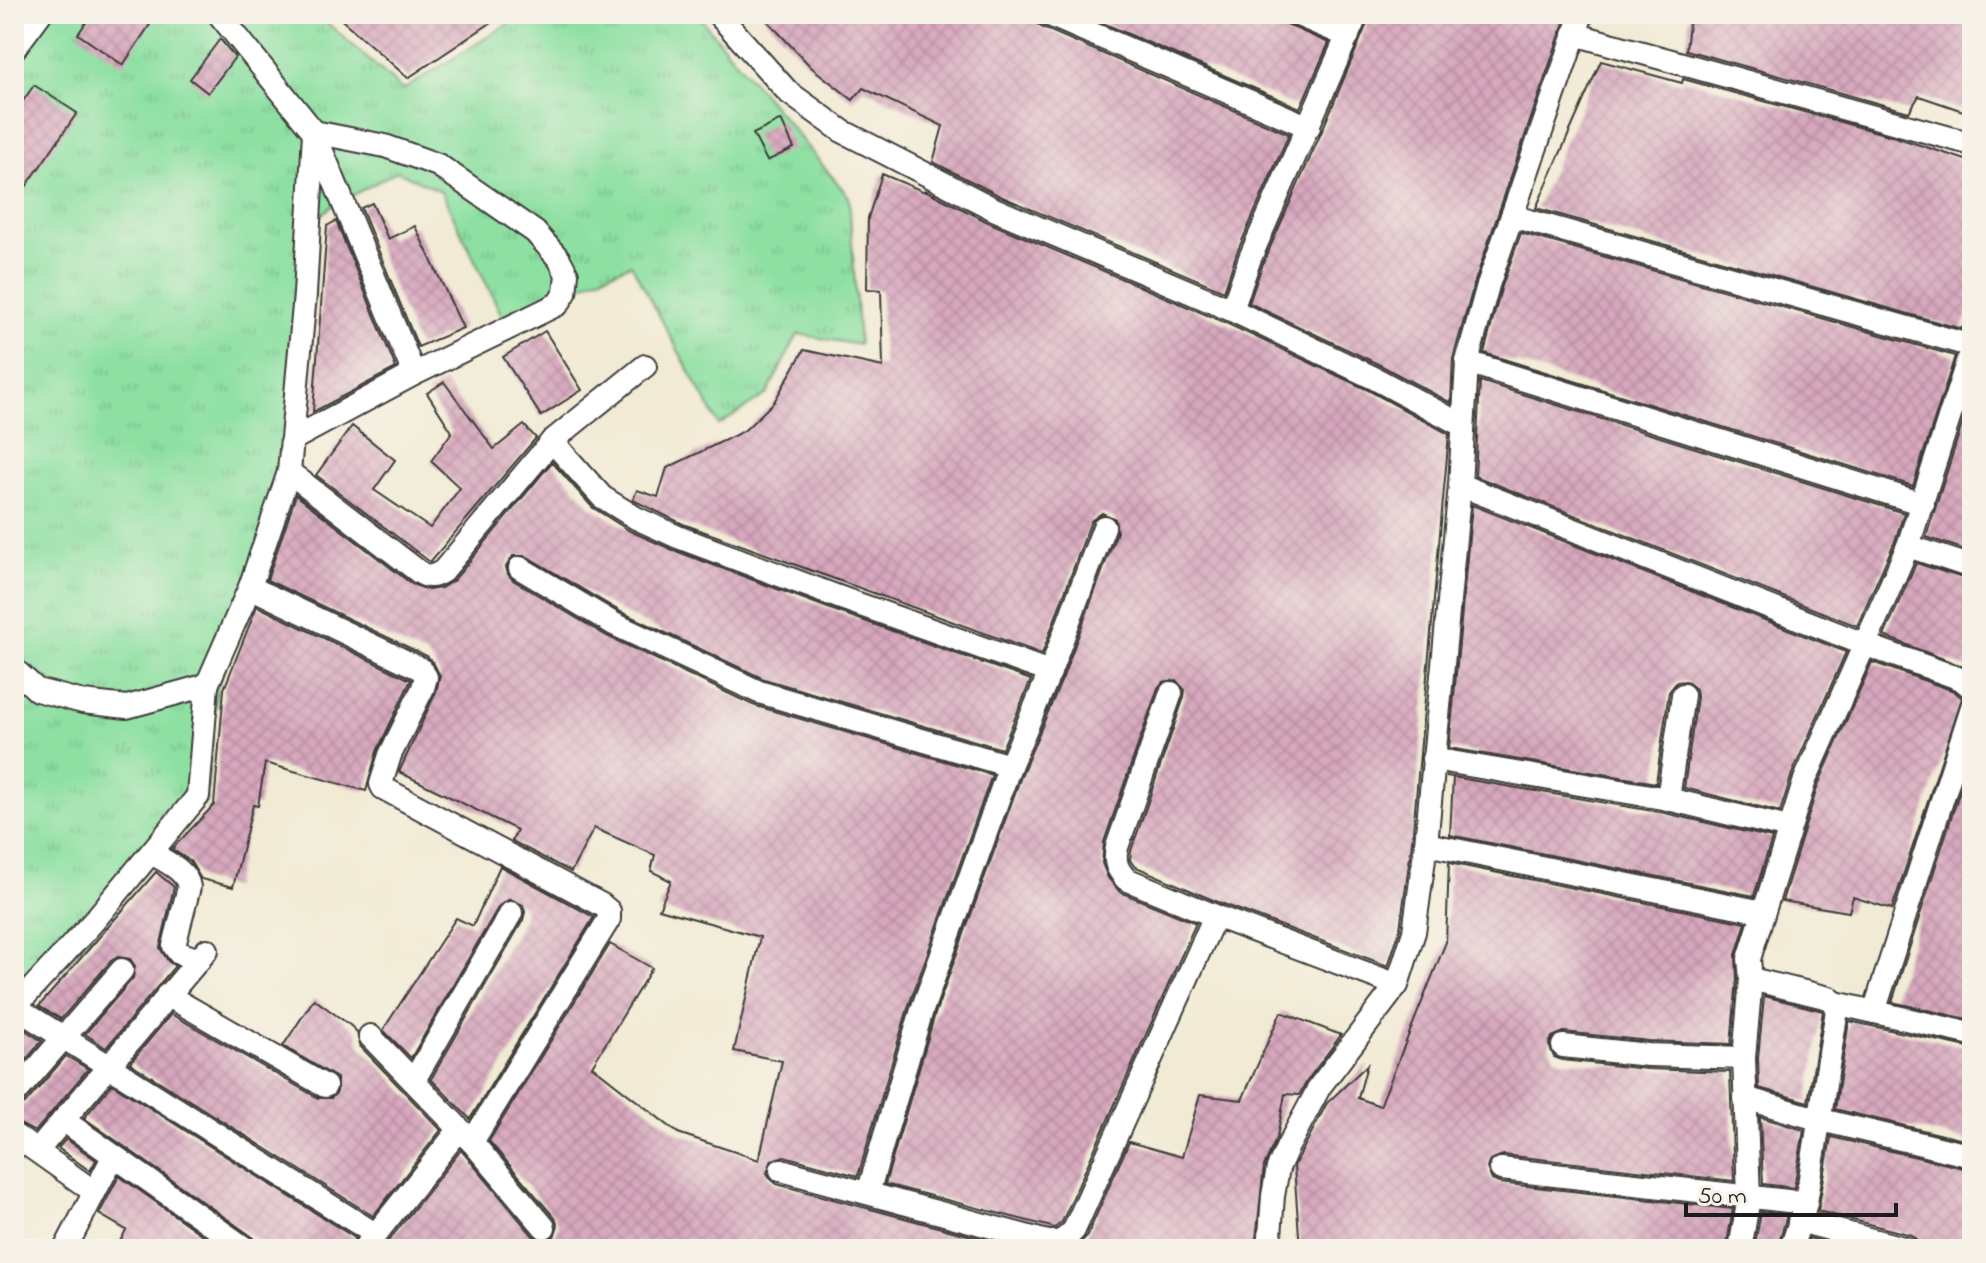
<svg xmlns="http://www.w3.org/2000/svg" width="1986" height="1263" font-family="'Indie Flower',sans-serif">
  <defs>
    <pattern id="grass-tufts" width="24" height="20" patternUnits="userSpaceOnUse" patternTransform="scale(2)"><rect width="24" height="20" fill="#8de0a2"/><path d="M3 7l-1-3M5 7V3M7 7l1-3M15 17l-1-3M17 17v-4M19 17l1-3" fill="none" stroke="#79c08b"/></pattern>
    <pattern id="building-cross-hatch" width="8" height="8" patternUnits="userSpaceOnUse" patternTransform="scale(2)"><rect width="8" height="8" fill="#d7a7bd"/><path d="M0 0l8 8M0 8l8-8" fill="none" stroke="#b88fa2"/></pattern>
  </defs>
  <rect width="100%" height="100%" fill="#f7f3e8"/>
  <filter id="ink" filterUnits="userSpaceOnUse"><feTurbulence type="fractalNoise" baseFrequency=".0125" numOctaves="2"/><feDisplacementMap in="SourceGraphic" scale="16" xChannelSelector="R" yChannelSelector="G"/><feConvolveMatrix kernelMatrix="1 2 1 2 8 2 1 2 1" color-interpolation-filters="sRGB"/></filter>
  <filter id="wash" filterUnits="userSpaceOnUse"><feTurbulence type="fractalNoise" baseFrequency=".006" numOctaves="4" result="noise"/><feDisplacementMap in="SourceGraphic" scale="32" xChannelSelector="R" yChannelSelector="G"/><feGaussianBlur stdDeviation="1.8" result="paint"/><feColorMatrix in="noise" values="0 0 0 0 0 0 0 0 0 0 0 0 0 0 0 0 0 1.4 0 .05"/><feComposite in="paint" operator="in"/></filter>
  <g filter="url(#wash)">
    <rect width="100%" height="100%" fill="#f1ead4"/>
    <!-- grass -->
    <path fill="url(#grass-tufts)" stroke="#547e5f" stroke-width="2" d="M14 14H317L403 90 524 14H697L849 197 859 345 798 334 767 394 719 425 631 264 503 318 441 191 397 171 331 207 320 216 296 470 217 688 206 801 14 1025Z"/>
    <g id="blocks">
      <!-- building -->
      <g fill="url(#building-cross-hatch)">
        <path d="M92 14H157L123 65 78 34Z"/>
        <path d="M335 14H504L408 78Z"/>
        <path d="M761 14H1033L1035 22 1041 27 1289 134 1237 252 1224 291 1000 196 933 162 943 126 863 88 853 100 811 67Z"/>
        <path d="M1082 14H1282L1284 22 1290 26 1329 43 1300 108Z"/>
        <path d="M1371 14H1567L1475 281 1453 359 1451 403 1380 365 1249 303 1263 263 1321 133Z"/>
        <path d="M1690 14H1950L1972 22V114L1919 96 1909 112 1686 50Z"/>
        <path d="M220 39 235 57 208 93 190 79Z"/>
        <path d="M1601 61 1682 83 1683 79 1895 137 1972 162V301L1962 329 1536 208Z"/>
        <path d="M34 85 77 113 14 204V114Z"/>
        <path d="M781 120 794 148 767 161 753 134Z"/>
        <path d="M882 174 925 192V190L988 222 1226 323 1368 390 1449 434 1412 842 1400 929 1388 966 1213 900 1134 866 1130 860 1131 851 1184 697 1185 690 1176 680 1163 682 1158 688 1104 842 1102 863 1108 878 1120 892 1196 923 1062 1222 1055 1228 885 1184 935 1014 1023 771 1063 677 1117 532 1115 519 1102 513 1091 521 1042 654 683 524 633 500 637 490 658 497 667 468 744 431 774 402 804 350 883 367 881 290 867 289 868 218Z"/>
        <path d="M372 203 388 239 415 226 463 328 418 347 361 208Z"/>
        <path d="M336 221 396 368 313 412 327 226Z"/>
        <path d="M1521 233 1955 356 1913 486 1484 353 1501 289Z"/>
        <path d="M545 331 582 390 541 416 503 357Z"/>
        <path d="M1480 381 1904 513 1895 541 1857 626 1475 476Z"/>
        <path d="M444 382 494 449 524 425 536 438 430 562 316 475 352 426 395 460 374 490 430 528 460 488 431 461 452 432 427 393Z"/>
        <path d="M1972 393V552L1926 537Z"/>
        <path d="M552 462 592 507 630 531 673 550 836 611 1031 680 1002 749 764 679 621 612 526 556H513L506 567 508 574 513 580 607 636 753 705 992 775 909 1005 858 1176 784 1156 772 1160 767 1173 771 1179 777 1184 1020 1249H382L461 1150 533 1236 546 1241 554 1237 558 1225 555 1218 489 1141 610 944 652 968 592 1066 678 1133 759 1160 782 1061 734 1051 760 937 659 909 671 881 651 871 655 855 594 828 571 872 512 841 517 830 399 772 436 692 440 676 433 662 427 656 267 580 296 495 412 584 428 590 441 588 454 580Z"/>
        <path d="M1472 505 1846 652 1792 774 1780 812 1684 788 1697 697 1696 689 1686 681 1677 682 1669 692 1656 783 1449 748Z"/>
        <path d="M1916 563 1972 581V670L1884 636Z"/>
        <path d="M257 606 411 680 377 751 366 791 265 763 258 806 253 805 233 887 201 879 190 861 172 849 214 805 224 689Z"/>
        <path d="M1872 662 1954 691 1962 698 1892 909 1853 897 1849 912 1782 901 1818 785Z"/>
        <path d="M1972 753V1020L1892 1002Z"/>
        <path d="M1446 776H1447L1665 813 1772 838 1754 896 1450 835 1453 777Z"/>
        <path d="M1449 863 1746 923 1736 955 1737 979 1731 1044 1649 1041 1564 1032 1552 1037 1549 1045 1554 1057 1562 1060 1647 1069 1730 1072 1734 1181 1503 1155 1490 1160 1487 1168 1492 1180 1499 1183 1733 1209 1726 1249H1300L1294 1166 1327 1103 1367 1065 1358 1098 1380 1106 1446 942Z"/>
        <path d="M500 866 594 917 470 1119 431 1079 523 920 525 912 523 905 510 899 499 906 411 1058 383 1030 456 918 473 926Z"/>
        <path d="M156 872 174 887 160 948 168 961 175 966 106 1048 85 1034 133 978 135 966 130 959 118 957 111 961 61 1019 39 1006Z"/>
        <path d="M1764 996 1823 1011 1808 1102 1759 1088 1758 1058Z"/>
        <path d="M314 999 351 1026 357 1032 360 1046 441 1130 373 1216 130 1063 171 1014 318 1098H331L337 1092V1078L283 1046Z"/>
        <path d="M1281 1012 1341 1035 1309 1078 1299 1095 1285 1094 1277 1137 1264 1166 1255 1249H1074L1087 1236 1129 1142 1182 1157 1200 1095 1242 1100Z"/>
        <path d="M1849 1021 1972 1048V1142L1835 1109Z"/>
        <path d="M22 1028 42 1041 14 1074V1038Z"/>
        <path d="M66 1056 88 1069 35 1132 14 1121V1109L25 1104Z"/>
        <path d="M112 1084 355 1238 350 1249H260L254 1238 84 1118Z"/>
        <path d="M1760 1117 1804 1130 1794 1188 1763 1184Z"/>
        <path d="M1831 1137 1972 1170V1249H1921L1917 1240 1911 1235 1818 1211Z"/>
        <path d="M66 1139 96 1160 90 1171 58 1148Z"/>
        <path d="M119 1176 222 1249H116L126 1230 99 1214Z"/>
        <path d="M1761 1212 1787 1215 1777 1249H1754Z"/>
        <path d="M1809 1238 1851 1249H1806Z"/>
      </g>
    </g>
  </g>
  <g filter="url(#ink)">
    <use href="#blocks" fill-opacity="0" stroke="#3c3b38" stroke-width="2"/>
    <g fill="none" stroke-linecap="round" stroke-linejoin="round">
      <defs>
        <g id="street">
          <path d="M219 14 314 132 414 374"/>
          <path d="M718 14 788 92 842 131 994 209 1232 310 1374 378 1462 425"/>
          <path d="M1047 14 1309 127"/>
          <path d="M1296 14 1348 36"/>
          <path d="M1574 34 1972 144"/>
          <path d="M14 49 40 14"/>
          <path d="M1512 216 1972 346"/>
          <path d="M1232 310 1250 258 1357 14"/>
          <path d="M1467 362 1923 504"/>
          <path d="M293 439 414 374 558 304 565 293 567 274 559 259 535 232 438 165 385 146 314 132"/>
          <path d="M552 441 602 497 636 518 678 537 841 598 1050 672"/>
          <path d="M289 472 419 572C428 578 434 577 443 571L552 441 645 366"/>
          <path d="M1460 485 1866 645 1961 679 1972 688"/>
          <path d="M1908 546 1972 567"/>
          <path d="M520 568 614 624 759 692 1010 766"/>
          <path d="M250 587 421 669 426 677 423 688 390 755 381 784 383 788 602 905 609 911V919L604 927 472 1142"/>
          <path d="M14 669 37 690 83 702 127 707 207 685 250 587 289 472 305 294 314 132"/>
          <path d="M1171 693 1117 847C1114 861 1116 868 1126 879L1215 916 1397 985"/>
          <path d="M1433 759 1668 799 1789 828"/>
          <path d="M1668 799 1683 695"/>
          <path d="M1426 844 1763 912"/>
          <path d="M152 853C165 862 186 869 189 887L174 946 179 953 199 960"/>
          <path d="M167 995 325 1086"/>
          <path d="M1835 1003 1972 1034"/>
          <path d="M15 1007 375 1234"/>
          <path d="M14 1008 93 922 198 796 207 685"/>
          <path d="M1874 1012 1972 707"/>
          <path d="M370 1036 472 1142 544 1227"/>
          <path d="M1563 1046 1648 1055 1744 1058 1751 979"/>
          <path d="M414 1080 511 913"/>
          <path d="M14 1095 122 970"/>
          <path d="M1745 1098 1821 1120 1972 1156"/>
          <path d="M63 1120 246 1249"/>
          <path d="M14 1135 93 1191"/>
          <path d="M38 1150 207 950"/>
          <path d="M1501 1169 1806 1203"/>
          <path d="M781 1170 1044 1241C1059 1244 1064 1241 1074 1230L1215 916"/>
          <path d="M868 1193 922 1010 1010 766 1050 672 1104 527"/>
          <path d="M1799 1221 1907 1249"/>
          <path d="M65 1249 113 1157"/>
          <path d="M364 1249 459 1130"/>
          <path d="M1269 1249 1273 1196 1278 1168 1287 1148 1320 1086 1397 985 1414 932 1426 844 1460 485 1467 362 1488 285 1582 14"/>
          <path d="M1740 1249 1749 1198 1744 1058"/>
          <path d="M1791 1249 1806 1203 1837 1010 1835 1003 1829 998 1751 979 1749 959 1805 780 1908 546 1972 347"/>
        </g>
      </defs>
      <!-- street casing -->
      <use href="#street" stroke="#3c3b38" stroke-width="26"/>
      <!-- street -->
      <use href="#street" stroke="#fff" stroke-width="22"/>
    </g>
  </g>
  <!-- margin -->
  <rect width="1986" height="1263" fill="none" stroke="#f7f3e8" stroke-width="48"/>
  <!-- scale -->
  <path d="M1686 1203v12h210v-12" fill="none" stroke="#1c1c1c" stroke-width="4"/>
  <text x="1698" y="1203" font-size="24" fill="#1c1c1c" stroke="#f7f3e8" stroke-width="6" paint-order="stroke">50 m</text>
</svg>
